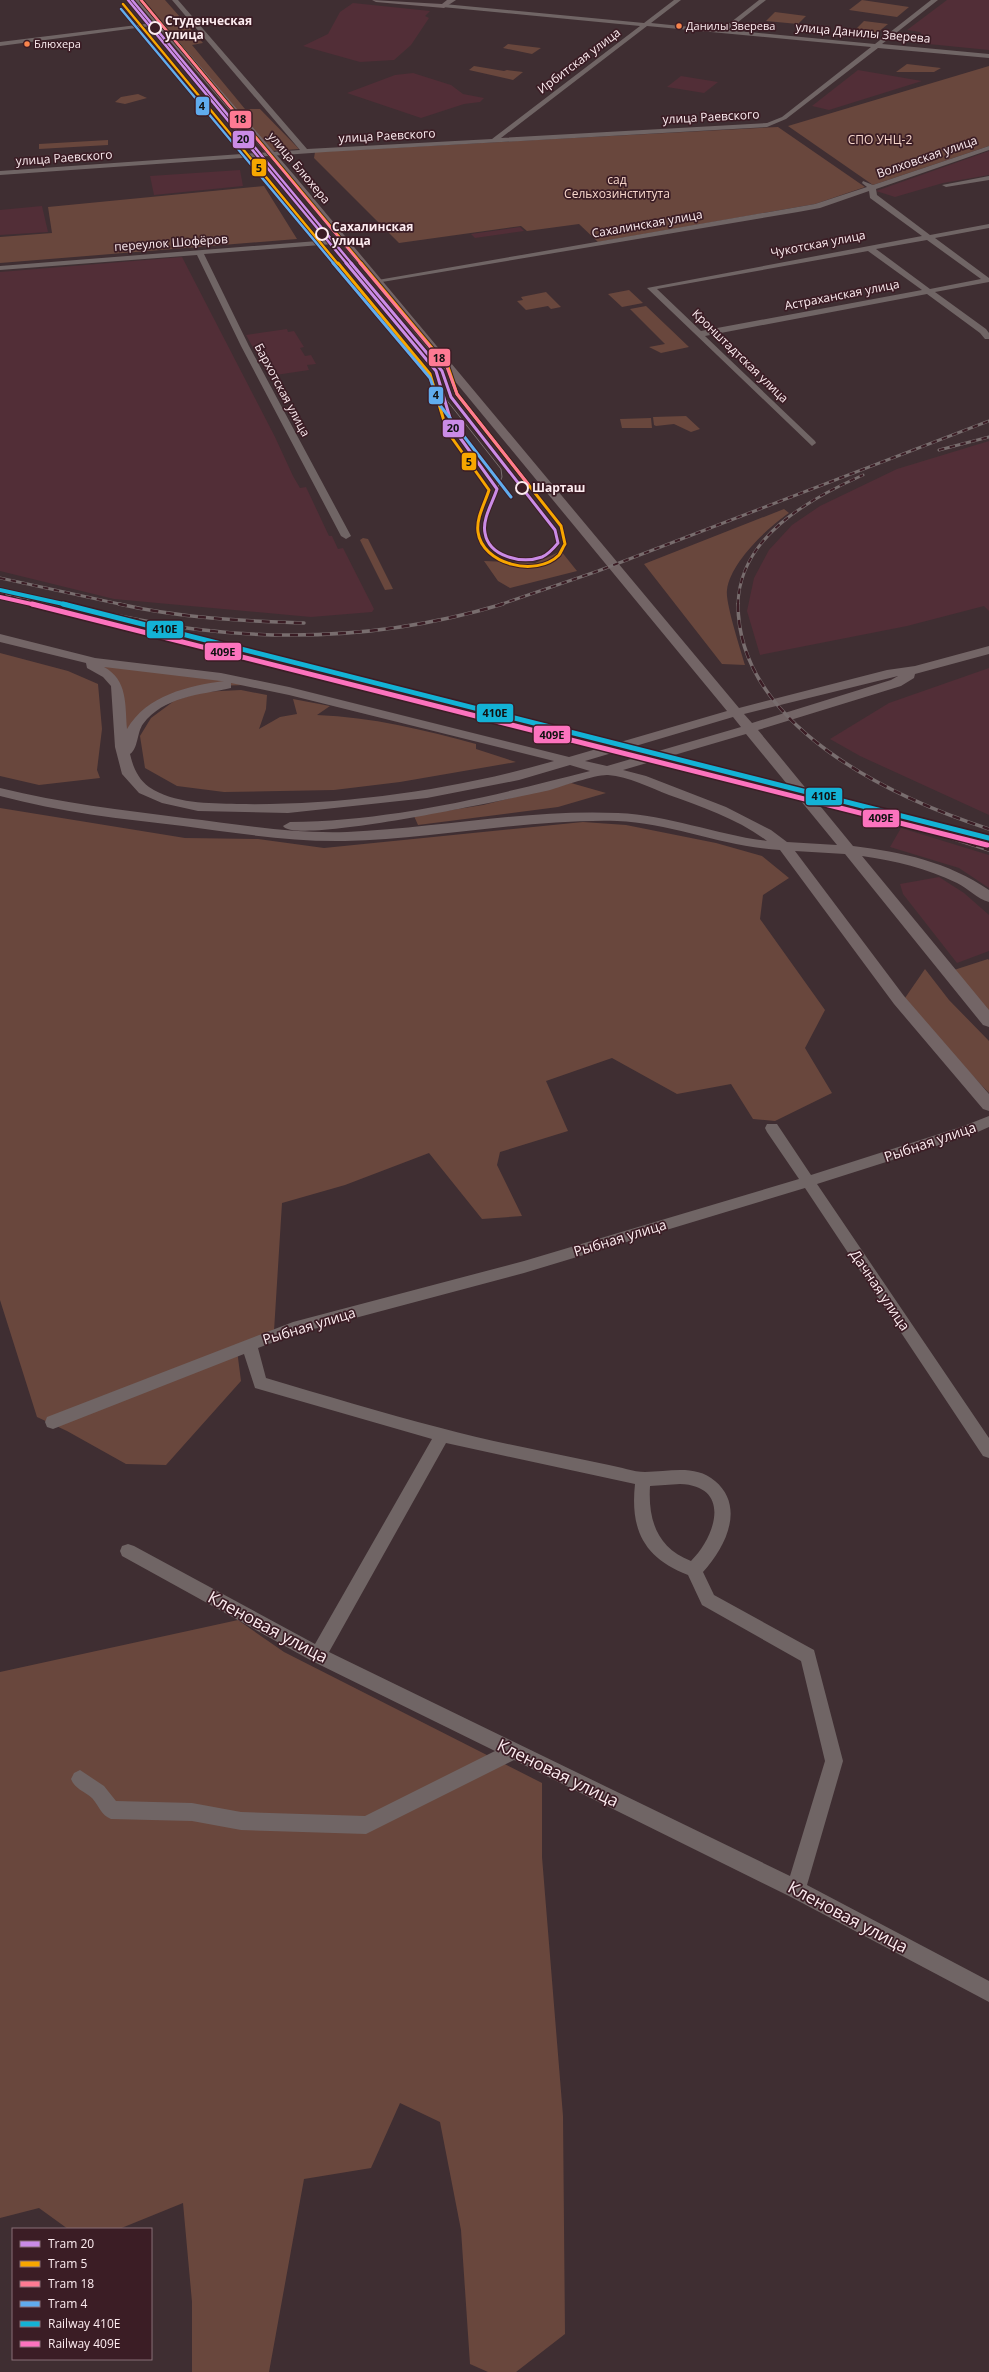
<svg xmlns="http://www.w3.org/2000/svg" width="989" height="2372" font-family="'Open Sans',sans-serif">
  <rect width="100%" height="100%" fill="#3f2e32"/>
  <!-- built -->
  <g fill="#522e37">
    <path d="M947 0H989V50L918 43 917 40H926L920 32 907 30Z"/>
    <path d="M353 3 430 11 425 16 429 18 411 45 394 60 360 62 303 46 328 34 340 12Z"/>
    <path d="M858 70 922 81 829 110 812 106Z"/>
    <path d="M413 73 451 85 463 94 484 98 480 102 464 104 421 118 347 93 395 75Z"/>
    <path d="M681 76 718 82 704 93 667 87Z"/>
    <path d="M989 151V175L943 183 895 197 876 191Z"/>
    <path d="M240 170 243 186 154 195 150 176Z"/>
    <path d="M42 206 48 232 0 235V210Z"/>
    <path d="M520 227 524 231 475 238 471 234Z"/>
    <path d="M182 257 275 437 293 476 300 488 306 487 329 536H332L338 549 343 548 374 609 372 612 311 617 114 599 0 571V272Z"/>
    <path d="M287 329 288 332 294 331 304 347 300 348 305 356 311 355 316 364 307 365 309 370 269 376 246 335Z"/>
    <path d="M989 441V611L984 606 907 626 760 655 747 611 754 578 769 550 792 525 820 506 897 469Z"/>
    <path d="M989 668V815L860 756 830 739 889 703Z"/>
    <path d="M901 828 989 855V888L959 868 890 847Z"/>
    <path d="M939 877 964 893 989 915V951L957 963 903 894 900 884Z"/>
  </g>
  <!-- green -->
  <g fill="#69473d">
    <path d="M144 0H165L203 43 192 45 245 109H260L299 149 271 151Z"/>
    <path d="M862 0 909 7 897 17 849 10Z"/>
    <path d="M775 12 806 16 798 24 766 21Z"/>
    <path d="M864 21 888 24 877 33 855 30Z"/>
    <path d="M508 44 541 48 532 54 503 48Z"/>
    <path d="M907 64 941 68 934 72H896Z"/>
    <path d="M474 66 504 71 507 70 523 72 513 80 469 70Z"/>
    <path d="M989 66V146L873 185 788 126Z"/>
    <path d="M138 94 147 98 125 104 115 102 121 97Z"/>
    <path d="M778 127 865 187 815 204 598 242 579 224 527 231 521 226 399 243 314 158 315 152Z"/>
    <path d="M108 140V145L39 149V144Z"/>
    <path d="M264 186 297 239 0 263V237L52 233 48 207Z"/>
    <path d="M629 290 643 303 622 307 608 294Z"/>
    <path d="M546 292 561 307 551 309 548 306 526 310 517 301 523 300 521 297Z"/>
    <path d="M646 306 689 347 661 353 649 347 665 344 630 309Z"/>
    <path d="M686 416 700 429 691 432 674 424 656 426 654 425 653 417Z"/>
    <path d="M651 418 652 428H622L620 419Z"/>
    <path d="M784 509 789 513C767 528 730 563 727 590 725 602 741 651 745 665L722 664 644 564Z"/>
    <path d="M363 538 368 539 393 589 385 590 360 540Z"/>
    <path d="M561 551 577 571 510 588 498 581 484 561 535 563Z"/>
    <path d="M0 653 68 671 98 684 102 729 97 770 100 778 39 785 0 776Z"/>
    <path d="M95 662 221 677 244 685 216 686 151 710 127 742 118 691Z"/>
    <path d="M241 690 267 695 266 709 259 729 280 717 297 714 293 699 330 706 317 715C372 717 424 730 476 744V749L516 762 400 782 334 790 224 792 177 786 145 768 140 736 151 718 174 701 201 692Z"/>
    <path d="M571 783 606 793 558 807 418 825 414 816 483 805Z"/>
    <path d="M0 808 185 838 258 839 324 848 583 822 626 825 716 843 762 856 789 878 763 895 760 919 825 1010 805 1048 832 1093 775 1121 753 1119 731 1084 677 1094 612 1058 546 1081 568 1131 500 1152 497 1165 522 1216 482 1219 429 1153 345 1185 282 1203 274 1331 237 1350 241 1381 166 1465 126 1464 67 1431 37 1417 0 1300Z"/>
    <path d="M988 959 989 960V1015L954 970Z"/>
    <path d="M925 969 949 1000 989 1041V1093L951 1053 905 998Z"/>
    <path d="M238 1620 284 1652 542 1783V1857L563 2116 565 2334 516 2372H488L470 2364 461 2230 440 2122 400 2103 371 2168 304 2179 269 2372H192V2302L183 2203 119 2229H68L39 2208 0 2218V1672Z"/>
  </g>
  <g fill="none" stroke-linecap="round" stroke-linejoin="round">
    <!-- minor -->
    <g fill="#706565" fill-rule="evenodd">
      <path d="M172 0H178L307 149 492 139 640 26 442 7 444 4 644 23 674 0H681L651 23 721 30 759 0H766L728 30 875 44 931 0H938L882 44 989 54V58L878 48 786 119 767 127 326 152 0 175V171L300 150ZM647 26 871 47 782 117 767 123 501 138Z"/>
      <path d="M161 22 159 25 0 46V42Z"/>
      <path d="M989 146V150L876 189 877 195 930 235 989 224V228L935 238 989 278V282L935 292 986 329 989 333V339H985L980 333 927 294 705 336 815 441 816 443 812 446 647 288 922 236 870 198 869 191 820 208 798 212 376 283 372 281 815 204 867 187 862 183 863 181 873 185ZM927 240 981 279 930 289 876 249ZM868 251 922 290 701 331 657 289Z"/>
      <path d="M989 176V180L946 187 942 185Z"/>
      <path d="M343 239 347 241 346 243 204 254 249 346 351 536 346 539 341 536 241 346 197 255 0 270V266Z"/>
      <path d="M989 1116V1127L971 1135 817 1184 989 1438V1458L983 1456 805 1188 524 1273 295 1334 258 1348 266 1378C324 1395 382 1413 441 1428 496 1443 553 1453 609 1465 621 1467 633 1472 645 1472 669 1472 695 1464 715 1481 746 1507 725 1548 703 1572L714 1595 814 1650 843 1761 807 1885 989 1981V2002L789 1896 514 1760 366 1834 241 1830 192 1821 111 1819C101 1815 99 1806 92 1798 84 1791 75 1789 71 1779L74 1773 80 1770 104 1786 116 1801 192 1803 241 1812 365 1816 495 1751 312 1661 122 1556 120 1551 122 1546 128 1544 134 1546 315 1644 432 1439 255 1388 244 1354 53 1429 47 1427 45 1422 47 1417 293 1322 524 1261 799 1179 767 1132 765 1128 767 1124H777L811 1175 961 1127ZM446 1443 635 1484C630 1530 644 1558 688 1575L702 1605 801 1661 825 1761 790 1876 329 1652ZM680 1484C732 1486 716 1536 691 1561 657 1548 648 1520 650 1486Z"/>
    </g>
    <!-- major -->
    <g fill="#736566" fill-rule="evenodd">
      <path d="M135 0H143L294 175 739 708 887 670 915 666 989 646V654L915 674 914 678 901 686 758 730 853 846C902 852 948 862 989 890V902C977 899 968 888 957 883 926 868 896 861 862 856L989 1010V1027L983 1025 845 854 795 851 904 996 989 1094V1111L983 1109 894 1004 780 850C724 847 672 823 617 821 525 819 435 839 345 841 290 842 237 833 183 826 121 819 60 812 0 796V788C61 803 122 810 184 818 238 824 292 834 347 832 437 828 527 809 618 813 669 815 717 835 767 841 738 819 702 807 669 795 649 787 629 777 608 775 597 774 563 786 550 790 518 797 296 846 283 826L290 822C391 821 493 796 590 771L570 765 519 780 427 798 288 813 198 811 162 803 139 793 122 774 115 747 111 686 103 677 87 668 86 663 0 642V634L95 658 221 673 289 687 569 757 727 711 288 179ZM104 667 221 681H224C188 686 147 695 127 729 125 705 128 680 104 667ZM898 676 891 680 752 723 744 714ZM231 683 289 695 554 761C455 790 340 806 237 804 209 803 174 804 149 787 138 779 133 767 130 754 138 749 137 732 143 724 164 696 200 695 231 688ZM733 717 741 727 607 766 585 761ZM746 734 837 845 787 842 771 830 726 807 646 776 623 770Z"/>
      <path d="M372 0 442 4 447 0H456L444 8 376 2Z"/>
    </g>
    <!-- tram -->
    <g stroke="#786d6e" stroke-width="1">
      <path d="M445 398 501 469 502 477 497 489"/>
      <path d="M448 413 500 482"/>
    </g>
    <defs>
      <g id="rail-far1">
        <path d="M939 450 989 437"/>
        <path d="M0 578 124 605"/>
        <path d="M0 594 45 605"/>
        <path d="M499 605 598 571 989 421"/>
        <path d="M738 605C739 537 809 499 863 475"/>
      </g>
      <g id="rail">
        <path d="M41 604 840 807 987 838"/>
        <path d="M119 604C180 618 242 621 304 623"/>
        <path d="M738 604C738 726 891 797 989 829"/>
        <path d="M84 609C121 616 157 624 194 629 298 642 403 634 503 604"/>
        <path d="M923 829 989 850"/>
      </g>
    </defs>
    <!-- rail-far1 casing -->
    <use href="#rail-far1" stroke="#786d6e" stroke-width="3"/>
    <!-- rail casing -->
    <use href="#rail" stroke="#786d6e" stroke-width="3.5"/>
    <!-- rail-far1 -->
    <use href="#rail-far1" stroke="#3b1d25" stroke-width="2" stroke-dasharray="5.5" stroke-linecap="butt"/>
    <!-- rail -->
    <use href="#rail" stroke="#3b1d25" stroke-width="2.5" stroke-dasharray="8" stroke-linecap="butt"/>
    <defs>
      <path id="rail-1-far1" d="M0 590 68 605"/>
      <path id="rail-1" d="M63 604 989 838"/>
      <path id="rail-2-far1" d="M0 597 36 605"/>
      <path id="rail-2" d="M32 604 987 845"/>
    </defs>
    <!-- rail-1-far1 casing -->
    <use href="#rail-1-far1" stroke="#3b1d25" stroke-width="6"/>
    <!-- rail-1 casing -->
    <use href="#rail-1" stroke="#3b1d25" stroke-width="8"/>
    <!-- rail-2-far1 casing -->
    <use href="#rail-2-far1" stroke="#3b1d25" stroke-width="6"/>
    <!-- rail-2 casing -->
    <use href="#rail-2" stroke="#3b1d25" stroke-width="8"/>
    <!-- rail-1-far1 -->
    <use href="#rail-1-far1" stroke="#13b2d5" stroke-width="4"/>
    <!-- rail-1 -->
    <use href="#rail-1" stroke="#13b2d5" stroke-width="5"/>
    <!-- rail-2-far1 -->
    <use href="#rail-2-far1" stroke="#fc73be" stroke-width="4"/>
    <!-- rail-2 -->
    <use href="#rail-2" stroke="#fc73be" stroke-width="5"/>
    <defs>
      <g id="tram-1-far1">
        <path d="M128 0 347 264"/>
        <path d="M132 0 352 264"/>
      </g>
      <path id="tram-1" d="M346 263 436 371 453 428 497 489C493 502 482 519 485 533 489 557 522 564 542 557 549 554 553 549 558 543L555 530 451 397 442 371 351 263"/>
      <g id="tram-2-far1">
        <path d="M141 0 362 264"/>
        <path d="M123 4 338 264"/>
      </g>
      <path id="tram-2" d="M338 263 430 374 447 431 489 490C485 503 476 518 478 532 482 564 536 578 559 555 561 552 563 547 565 544L561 526 457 394 448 367 361 263"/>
      <path id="tram-3-far1" d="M141 0 361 264"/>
      <path id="tram-3" d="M360 263 447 367 457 394 528 484"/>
      <path id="tram-4-far1" d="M121 9 334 264"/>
      <path id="tram-4" d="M333 263 430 378 439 404 511 497"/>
    </defs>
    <!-- tram-1-far1 casing -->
    <use href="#tram-1-far1" stroke="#3b1d25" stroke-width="4"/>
    <!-- tram-1 casing -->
    <use href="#tram-1" stroke="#3b1d25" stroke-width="5"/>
    <!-- tram-2-far1 casing -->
    <use href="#tram-2-far1" stroke="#3b1d25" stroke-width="4"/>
    <!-- tram-2 casing -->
    <use href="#tram-2" stroke="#3b1d25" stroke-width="5"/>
    <!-- tram-3-far1 casing -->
    <use href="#tram-3-far1" stroke="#3b1d25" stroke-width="4"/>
    <!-- tram-3 casing -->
    <use href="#tram-3" stroke="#3b1d25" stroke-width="5"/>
    <!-- tram-4-far1 casing -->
    <use href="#tram-4-far1" stroke="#3b1d25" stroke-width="4"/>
    <!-- tram-4 casing -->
    <use href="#tram-4" stroke="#3b1d25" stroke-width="5"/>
    <!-- tram-1-far1 -->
    <use href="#tram-1-far1" stroke="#ca8be6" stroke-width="2.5"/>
    <!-- tram-1 -->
    <use href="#tram-1" stroke="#ca8be6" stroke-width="3"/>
    <!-- tram-2-far1 -->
    <use href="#tram-2-far1" stroke="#f7a600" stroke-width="2.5"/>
    <!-- tram-2 -->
    <use href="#tram-2" stroke="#f7a600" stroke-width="3"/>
    <!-- tram-3-far1 -->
    <use href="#tram-3-far1" stroke="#fe7a93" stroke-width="2.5"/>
    <!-- tram-3 -->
    <use href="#tram-3" stroke="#fe7a93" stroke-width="3"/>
    <!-- tram-4-far1 -->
    <use href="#tram-4-far1" stroke="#60acee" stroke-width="2.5"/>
    <!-- tram-4 -->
    <use href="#tram-4" stroke="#60acee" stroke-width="3"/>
  </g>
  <!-- markers -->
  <g fill="#f8844c" stroke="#3b1d25" stroke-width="1.5">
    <circle cx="679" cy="26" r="3.5"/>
    <circle cx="27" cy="44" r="3.5"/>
  </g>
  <g fill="#3b1d25" stroke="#fcebef" stroke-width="2">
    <circle cx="155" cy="28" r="6"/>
    <circle cx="322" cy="234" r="6"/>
    <circle cx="522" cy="488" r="6"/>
  </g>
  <g text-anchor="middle" stroke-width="3.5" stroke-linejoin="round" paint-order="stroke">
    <!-- far-bus labels -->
    <g font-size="11" fill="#fcebef" stroke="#3b1d25" text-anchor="start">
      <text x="686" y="30">Данилы Зверева</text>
      <text x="34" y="48">Блюхера</text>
    </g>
    <!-- far-stop labels -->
    <g font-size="12" font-weight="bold" fill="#fcebef" stroke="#3b1d25" text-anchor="start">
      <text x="165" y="25">Студенческая<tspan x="165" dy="14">улица</tspan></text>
      <text x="332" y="231">Сахалинская<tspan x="332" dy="14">улица</tspan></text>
      <text x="532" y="492">Шарташ</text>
    </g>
    <!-- far-street labels -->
    <g font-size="12" fill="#fcebef" stroke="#3b1d25">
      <text transform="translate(863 33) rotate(5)" y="4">улица Данилы Зверева</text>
      <text transform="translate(579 61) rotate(-37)" y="4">Ирбитская улица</text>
      <text transform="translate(711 117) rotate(-3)" y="4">улица Раевского</text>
      <text transform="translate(387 136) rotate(-3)" y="4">улица Раевского</text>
      <text transform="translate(927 157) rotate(-19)" y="4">Волховская улица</text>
      <text transform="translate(64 158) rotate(-4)" y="4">улица Раевского</text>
      <text transform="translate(299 168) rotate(50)" y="4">улица Блюхера</text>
      <text transform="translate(647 224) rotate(-10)" y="4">Сахалинская улица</text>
      <text transform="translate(171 243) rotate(-4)" y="4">переулок Шофёров</text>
      <text transform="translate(818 244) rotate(-11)" y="4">Чукотская улица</text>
      <text transform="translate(842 295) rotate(-11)" y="4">Астраханская улица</text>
      <text transform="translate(740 356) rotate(44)" y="4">Кронштадтская улица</text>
      <text transform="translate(282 390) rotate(62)" y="4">Бархотская улица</text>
    </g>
    <!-- far-park labels -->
    <g font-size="12" fill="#f8d7cc" stroke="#3b1d25">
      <text x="880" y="144">СПО УНЦ-2</text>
      <text x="617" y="184">сад<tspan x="617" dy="14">Сельхозинститута</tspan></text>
    </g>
    <!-- street labels -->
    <g font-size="14" fill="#fcebef" stroke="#3b1d25">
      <text transform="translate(930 1142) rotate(-19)" y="5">Рыбная улица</text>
      <text transform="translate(620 1238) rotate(-17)" y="5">Рыбная улица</text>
      <text transform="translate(880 1290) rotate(56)" y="5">Дачная улица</text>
      <text transform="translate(309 1326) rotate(-17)" y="5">Рыбная улица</text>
    </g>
    <!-- near-street labels -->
    <g font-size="17" fill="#fcebef" stroke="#3b1d25">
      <text transform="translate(268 1627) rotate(28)" y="6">Кленовая улица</text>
      <text transform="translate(558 1773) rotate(26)" y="6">Кленовая улица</text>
      <text transform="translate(848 1917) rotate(28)" y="6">Кленовая улица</text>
    </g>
  </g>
  <g stroke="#3b1d25" stroke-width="1.5">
    <rect x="195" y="96" width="15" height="20" rx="4" fill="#60acee"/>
    <rect x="229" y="110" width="23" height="19" rx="4" fill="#fe7a93"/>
    <rect x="232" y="130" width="23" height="19" rx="4" fill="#ca8be6"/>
    <rect x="251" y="158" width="16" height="19" rx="4" fill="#f7a600"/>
    <rect x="428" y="348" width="23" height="19" rx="4" fill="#fe7a93"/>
    <rect x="428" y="386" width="16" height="19" rx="4" fill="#60acee"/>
    <rect x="442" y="419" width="23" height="19" rx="4" fill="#ca8be6"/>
    <rect x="461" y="452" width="16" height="19" rx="4" fill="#f7a600"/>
    <rect x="146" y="620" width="38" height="19" rx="4" fill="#13b2d5"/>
    <rect x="204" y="642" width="38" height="19" rx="4" fill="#fc73be"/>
    <rect x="476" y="703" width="38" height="20" rx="4" fill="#13b2d5"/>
    <rect x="533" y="725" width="38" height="19" rx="4" fill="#fc73be"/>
    <rect x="805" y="787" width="38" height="19" rx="4" fill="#13b2d5"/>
    <rect x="862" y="809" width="38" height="19" rx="4" fill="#fc73be"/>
  </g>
  <g font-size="11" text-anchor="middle" font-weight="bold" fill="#111">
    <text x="202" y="110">4</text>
    <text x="240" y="123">18</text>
    <text x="243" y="143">20</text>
    <text x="259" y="172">5</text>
    <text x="439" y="362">18</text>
    <text x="436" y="399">4</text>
    <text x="453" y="432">20</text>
    <text x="469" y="466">5</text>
    <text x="165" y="633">410E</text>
    <text x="223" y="656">409E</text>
    <text x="495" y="717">410E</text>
    <text x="552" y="739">409E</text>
    <text x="824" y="800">410E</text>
    <text x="881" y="822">409E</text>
  </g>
  <!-- legend -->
  <rect x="12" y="2228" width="140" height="132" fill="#3b1d25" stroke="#886f76"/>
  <rect x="20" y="2241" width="20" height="6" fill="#ca8be6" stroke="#886f76"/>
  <text x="48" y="2248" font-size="12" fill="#fcebef">Tram 20</text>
  <rect x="20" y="2261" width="20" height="6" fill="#f7a600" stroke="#886f76"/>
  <text x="48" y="2268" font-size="12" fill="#fcebef">Tram 5</text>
  <rect x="20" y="2281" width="20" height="6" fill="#fe7a93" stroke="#886f76"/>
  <text x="48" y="2288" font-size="12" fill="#fcebef">Tram 18</text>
  <rect x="20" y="2301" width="20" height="6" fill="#60acee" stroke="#886f76"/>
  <text x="48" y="2308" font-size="12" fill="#fcebef">Tram 4</text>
  <rect x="20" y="2321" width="20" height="6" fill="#13b2d5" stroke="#886f76"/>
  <text x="48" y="2328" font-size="12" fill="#fcebef">Railway 410E</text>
  <rect x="20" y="2341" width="20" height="6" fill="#fc73be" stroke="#886f76"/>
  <text x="48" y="2348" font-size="12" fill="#fcebef">Railway 409E</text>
</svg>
